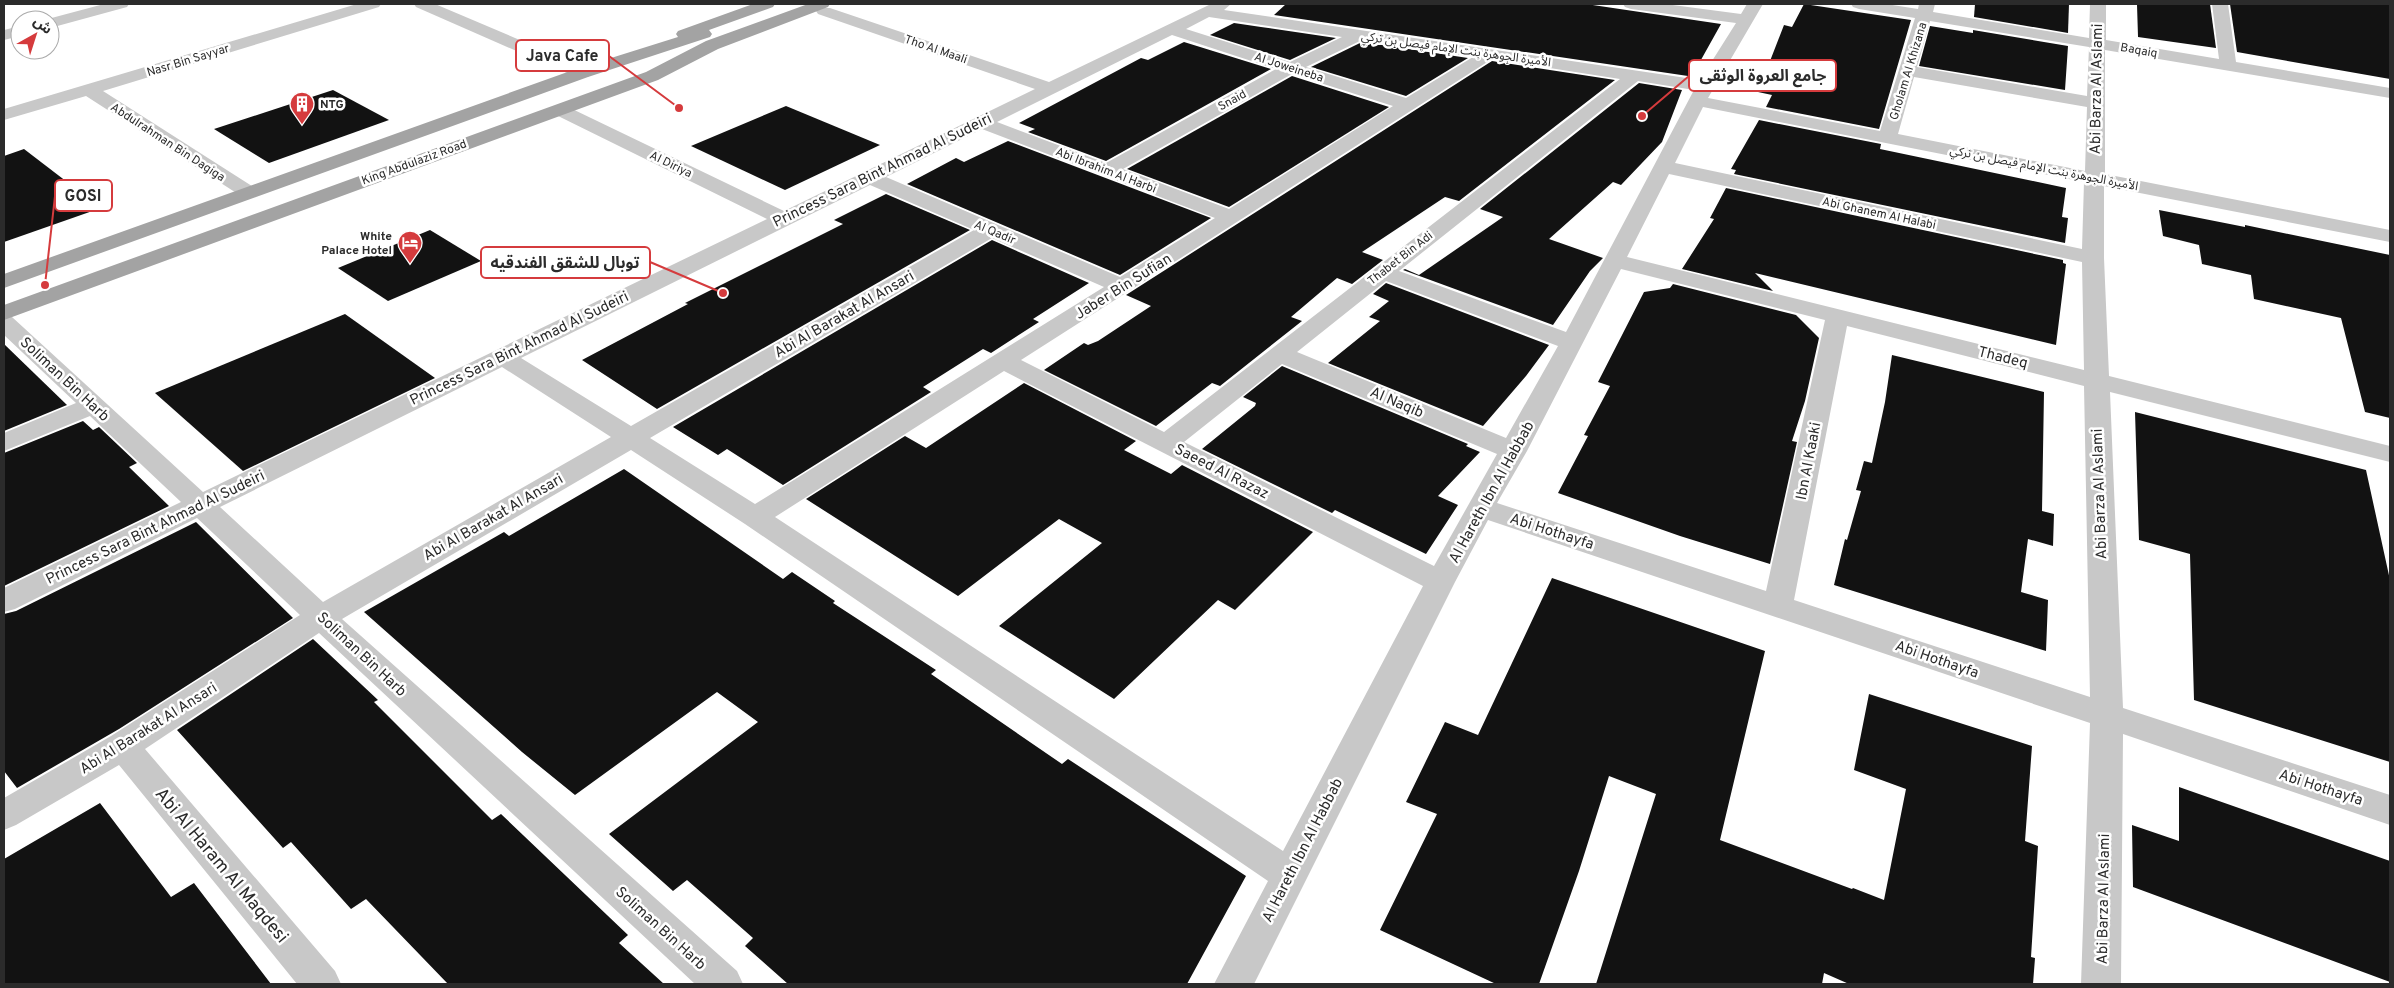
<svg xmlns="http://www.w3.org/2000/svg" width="2394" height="988" font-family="Overpass,'Noto Sans Arabic',sans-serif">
  <rect width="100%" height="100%" fill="#fff"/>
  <!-- building -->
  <g fill="#121212">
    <path d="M1286 4H1586L1721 24 1697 67 1692 66 1688 76 1274 15Z"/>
    <path d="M1804 4 1911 20 1879 129 1766 107 1772 95 1758 92 1784 25 1792 27Z"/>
    <path d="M1975 4H2069L2068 33 1974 17Z"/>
    <path d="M2137 4H2210L2216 48 2138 37Z"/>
    <path d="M2230 4H2390V79L2237 52Z"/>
    <path d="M1234 23 1261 27 1336 38 1290 60 1210 35Z"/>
    <path d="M1930 26 1973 33V30L2068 46 2065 90 1919 66Z"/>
    <path d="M1184 42 1271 69 1106 161 1028 132 1035 129 1019 123 1141 58 1148 60Z"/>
    <path d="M1362 42 1468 58 1406 96 1311 67Z"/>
    <path d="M1492 61 1615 80 1459 201 1445 197 1362 252 1383 260 1352 284 1337 278 1291 317 1302 321 1220 386 1212 383 1156 426 1044 370 1084 343 1088 345 1098 341 1151 306 1126 295Z"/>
    <path d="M1292 76 1389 107 1229 207 1127 169Z"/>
    <path d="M1639 83 1682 90 1662 142 1621 185 1613 182 1549 239 1603 258 1590 271 1553 325 1403 270 1405 269 1419 275 1503 217 1480 209Z"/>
    <path d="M333 90 389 120 269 163 214 129Z"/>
    <path d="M786 106 880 145 785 190 691 146Z"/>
    <path d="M1759 120 1881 144 1880 149 2066 188 2062 217 2068 218 2065 243 1734 174 1736 170 1731 169Z"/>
    <path d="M1008 141 1211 218 1120 275 907 184 956 158 964 162Z"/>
    <path d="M24 149 101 208 4 242V156Z"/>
    <path d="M1726 188 2063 260V263L2066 264 2056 345 1755 273 1773 291 1682 269 1714 219 1710 218Z"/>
    <path d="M886 194 970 230 657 409 582 360 688 304 685 303 843 224 834 220Z"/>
    <path d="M2159 210 2245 227V225L2390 255V418L2365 412 2341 318 2254 299 2251 275 2202 264 2199 245 2163 236Z"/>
    <path d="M430 230 481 261 388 301 338 268Z"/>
    <path d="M992 240 1089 283 1033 319 1039 322 991 353 983 349 923 387 931 392 783 485 727 449 718 455 673 427Z"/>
    <path d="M1386 283 1549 345 1526 376 1483 426 1328 363 1380 321 1369 317 1389 301 1373 294Z"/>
    <path d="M1673 284 1796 315 1819 338 1805 401 1792 441 1797 442 1770 564 1680 536 1558 493 1588 436 1584 435 1610 386 1598 382 1644 292 1670 288Z"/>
    <path d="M345 314 435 378 243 471 155 393Z"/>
    <path d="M4 344 67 405 4 431Z"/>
    <path d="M1892 355 2044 392 2042 511 2054 514 2053 546 2028 539 2021 592 2048 600 2046 651 1834 585 1845 539 1847 540 1861 491 1856 490 1864 461 1872 463 1885 402Z"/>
    <path d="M1282 366 1468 444 1466 446 1480 452 1438 496 1458 505 1426 554 1335 510 1332 513 1202 449 1255 406 1256 403 1243 397Z"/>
    <path d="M1024 383 1136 441 1124 450 1171 474 1182 465 1313 532 1235 610 1218 600 1114 699 999 626 1102 543 1059 519 958 596 806 499 905 436 926 448Z"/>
    <path d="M2135 412 2366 470 2390 580V762L2194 700 2190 554 2139 540Z"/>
    <path d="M83 421 93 430 99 427 137 463 129 467 169 506 4 586V453Z"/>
    <path d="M624 469 783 579 792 572 835 601 833 603 936 670 931 674 1062 764 1068 759 1246 876 1187 984H788L745 946 753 938 687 880 673 891 609 834 758 722 717 692 575 795 522 752 364 612 504 532 509 536Z"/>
    <path d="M196 522 293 618 119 729 17 788 4 771V614L16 611Z"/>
    <path d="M1552 578 1765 651 1720 840 1852 889 1853 888 1884 900 1906 789 1854 770 1869 694 2032 746 2025 841 2038 846 2031 957 2035 958 2033 984H1849L1824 973 1822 984H1596L1656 794 1609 776 1579 871 1539 984H1496L1380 930 1437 814 1406 802 1445 722 1478 735Z"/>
    <path d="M313 639 378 700 374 702 492 820 501 814 628 935 619 943 664 984H448L366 899 351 909 291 842 283 848 177 730Z"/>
    <path d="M2179 787 2390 861V982L2133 887 2132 825 2179 841Z"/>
    <path d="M100 803 171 897 194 883 271 984H4V859Z"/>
  </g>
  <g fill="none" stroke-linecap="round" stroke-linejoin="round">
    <!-- minor -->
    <g fill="#c8c8c8" fill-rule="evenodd">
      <path d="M104 4H129L127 7 50 28V20H44Z"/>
      <path d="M357 4H381L379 7 103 91 255 188 258 192 255 196 248 198 241 196 86 96 4 120V109Z"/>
      <path d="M414 4H435L588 69 591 73 588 77H576L416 7Z"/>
      <path d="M1211 4H1231L1224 10 1700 80 1736 23 1631 9 1625 7 1623 4H1665L1741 14 1747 4H1763L1708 98 1880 131 1915 18 1859 9 1853 7 1851 4H1886L1918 9 1919 4H1935L1933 12 2089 38 2090 4H2106V40L2219 59 2212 4H2228L2236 62 2390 88V98L2105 50V174L2390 230V242L2104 186V258L2109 376 2390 446V462L2110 392 2123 708 2390 795V825L2123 734 2121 984H2081L2090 723 1488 520 1455 582 1254 984H1214L1268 881 745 524 631 450 342 619 737 971 743 984H695L319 633 145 749 335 971 341 984H297L119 765 16 825 4 830V798L111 736 300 615 197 518 15 609 4 612V588L181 502 90 416 4 451V433L76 403 4 335V315L12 317 203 492 767 219 554 114 551 110 554 106H566L784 211 1035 89 818 14 816 11 818 8H830L1049 82ZM1209 17 1342 37 1290 62 1186 29ZM1930 21 2089 47 2087 96 1917 67ZM1172 35 1276 69 1106 163 997 122ZM1362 40 1473 57 1406 98 1306 67ZM1492 59 1620 79 1164 432 1021 360ZM1292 74 1393 106 1229 209 1123 169ZM1914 77 2087 107 2085 171 1898 134ZM1638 81 1694 90 1566 332 1399 271ZM1703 107 2084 182 2082 249 1675 163ZM982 129 1215 218 1120 277 886 177ZM1669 174 2082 262 2084 370 1627 257ZM870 185 974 230 631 426 521 358ZM992 238 1104 287 755 504 650 438ZM1621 269 1825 320 1766 591 1497 503 1527 451ZM1386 281 1558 346 1506 438 1297 352ZM1847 326 2084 386 2090 697 1794 600ZM1282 364 1497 454 1434 566 1184 442ZM502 367 611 437 323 602 220 507ZM1004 371 1423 586 1283 851 775 517Z"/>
      <path d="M20 26V36L4 40V30Z"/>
    </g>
    <!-- major -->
    <g fill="#a3a3a3" fill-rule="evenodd">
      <path d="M753 4H775L773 7 709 30 712 34 710 37 588 77 4 288V274L576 69 678 37 676 34 678 31Z"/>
      <path d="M808 4H830L828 7 718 49 658 80 4 320V305L646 72 706 41Z"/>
    </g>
  </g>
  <!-- icons -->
  <defs>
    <symbol id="building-pin" viewBox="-11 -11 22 30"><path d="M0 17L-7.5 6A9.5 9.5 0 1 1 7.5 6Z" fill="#d53b3d" stroke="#fff"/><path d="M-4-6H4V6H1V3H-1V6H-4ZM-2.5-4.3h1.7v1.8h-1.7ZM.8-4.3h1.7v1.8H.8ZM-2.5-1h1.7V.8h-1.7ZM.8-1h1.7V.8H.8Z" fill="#fff"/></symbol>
    <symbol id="hotel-pin" viewBox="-11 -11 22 30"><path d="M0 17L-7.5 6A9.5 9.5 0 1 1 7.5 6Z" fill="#d53b3d" stroke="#fff"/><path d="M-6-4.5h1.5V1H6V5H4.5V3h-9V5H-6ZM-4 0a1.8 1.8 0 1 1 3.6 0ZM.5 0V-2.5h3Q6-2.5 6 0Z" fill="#fff"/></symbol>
  </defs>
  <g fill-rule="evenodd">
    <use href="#building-pin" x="288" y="90" width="28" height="38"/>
    <use href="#hotel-pin" x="396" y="229" width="28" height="38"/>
  </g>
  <g text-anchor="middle" stroke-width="5" stroke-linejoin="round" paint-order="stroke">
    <!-- far-street labels -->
    <g font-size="12" fill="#2b2b2b" stroke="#fff">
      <text transform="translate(936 49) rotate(19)" y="4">Tho Al Maali</text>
      <text transform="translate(1456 49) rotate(8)" y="4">الأميرة الجوهرة بنت الإمام فيصل بن تركي</text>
      <text transform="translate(2139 50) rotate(10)" y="4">Baqaiq</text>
      <text transform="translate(188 60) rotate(-17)" y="4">Nasr Bin Sayyar</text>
      <text transform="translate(1289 67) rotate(18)" y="4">Al Joweineba</text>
      <text transform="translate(1908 71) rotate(-73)" y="4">Gholam Al Khizana</text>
      <text transform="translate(1232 100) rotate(-29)" y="4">Snaid</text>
      <text transform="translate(168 142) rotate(33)" y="4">Abdulrahman Bin Dagiga</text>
      <text transform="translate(414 162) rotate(-20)" y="4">King Abdulaziz Road</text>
      <text transform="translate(671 164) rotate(26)" y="4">Al Diriya</text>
      <text transform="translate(2044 168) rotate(11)" y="4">الأميرة الجوهرة بنت الإمام فيصل بن تركي</text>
      <text transform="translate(1106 170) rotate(21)" y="4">Abi Ibrahim Al Harbi</text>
      <text transform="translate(1879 213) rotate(12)" y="4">Abi Ghanem Al Halabi</text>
      <text transform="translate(995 232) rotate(23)" y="4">Al Qadir</text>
      <text transform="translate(1400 258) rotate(-38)" y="4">Thabet Bin Adi</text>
    </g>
    <!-- far-poi labels -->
    <g font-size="12" font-weight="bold" fill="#2b2b2b" stroke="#fff" text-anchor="start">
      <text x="320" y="108">NTG</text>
      <text x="392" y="240" text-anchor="end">White<tspan x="392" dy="14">Palace Hotel</tspan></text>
    </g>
    <!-- street labels -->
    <g font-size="15" fill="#2b2b2b" stroke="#fff">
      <text transform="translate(2096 89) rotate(-89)" y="5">Abi Barza Al Aslami</text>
      <text transform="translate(882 170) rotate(-26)" y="5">Princess Sara Bint Ahmad Al Sudeiri</text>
      <text transform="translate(1123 286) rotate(-32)" y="5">Jaber Bin Sufian</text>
      <text transform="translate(844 314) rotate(-30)" y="5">Abi Al Barakat Al Ansari</text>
      <text transform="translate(519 348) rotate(-26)" y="5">Princess Sara Bint Ahmad Al Sudeiri</text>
      <text transform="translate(2003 357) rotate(14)" y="5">Thadeq</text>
      <text transform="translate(65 379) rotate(43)" y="5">Soliman Bin Harb</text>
      <text transform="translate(1397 402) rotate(23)" y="5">Al Naqib</text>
      <text transform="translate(1808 461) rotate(-79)" y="5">Ibn Al Kaaki</text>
      <text transform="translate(1222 471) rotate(27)" y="5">Saeed Al Razaz</text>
      <text transform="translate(1491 492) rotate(-61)" y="5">Al Hareth Ibn Al Habbab</text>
      <text transform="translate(2099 494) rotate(-92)" y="5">Abi Barza Al Aslami</text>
      <text transform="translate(493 517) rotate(-30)" y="5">Abi Al Barakat Al Ansari</text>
      <text transform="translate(155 527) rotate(-26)" y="5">Princess Sara Bint Ahmad Al Sudeiri</text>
      <text transform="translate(1552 531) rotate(18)" y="5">Abi Hothayfa</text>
      <text transform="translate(362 654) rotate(43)" y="5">Soliman Bin Harb</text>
      <text transform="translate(1937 659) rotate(19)" y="5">Abi Hothayfa</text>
      <text transform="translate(148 728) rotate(-32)" y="5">Abi Al Barakat Al Ansari</text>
      <text transform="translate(2321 787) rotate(18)" y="5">Abi Hothayfa</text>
      <text transform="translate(1302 850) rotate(-63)" y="5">Al Hareth Ibn Al Habbab</text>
      <text transform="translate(2103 899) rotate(-89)" y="5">Abi Barza Al Aslami</text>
      <text transform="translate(661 928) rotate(42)" y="5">Soliman Bin Harb</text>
    </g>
    <!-- near-street labels -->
    <g font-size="18" fill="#2b2b2b" stroke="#fff">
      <text transform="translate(222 865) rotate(50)" y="6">Abi Al Haram Al Maqdesi</text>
    </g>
  </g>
  <!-- callouts -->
  <path fill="none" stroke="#d53b3d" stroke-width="2" d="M679 108L609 56M1642 116L1689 76M45 285L55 196M723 293L650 262"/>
  <g fill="#d53b3d" stroke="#fff" stroke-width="2">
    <circle cx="679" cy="108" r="5"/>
    <circle cx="1642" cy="116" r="5"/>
    <circle cx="45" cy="285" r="5"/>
    <circle cx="723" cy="293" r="5"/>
  </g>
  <g fill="#fff" stroke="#d53b3d" stroke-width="2">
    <rect x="516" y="40" width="93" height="31" rx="5"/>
    <rect x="1689" y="60" width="147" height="31" rx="5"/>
    <rect x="55" y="180" width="57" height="31" rx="5"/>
    <rect x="481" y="247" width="169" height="31" rx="5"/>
  </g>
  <g font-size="16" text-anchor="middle" font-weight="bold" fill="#2b2b2b">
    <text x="562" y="61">Java Cafe</text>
    <text x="1763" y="81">جامع العروة الوثقى</text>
    <text x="83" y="201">GOSI</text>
    <text x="565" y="268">توبال للشقق الفندقيه</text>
  </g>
  <!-- border -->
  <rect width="2394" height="988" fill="none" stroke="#2b2b2b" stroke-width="10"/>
  <!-- north arrow -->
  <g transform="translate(35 35) rotate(39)"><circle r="24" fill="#ffffff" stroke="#aaaaaa"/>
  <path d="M0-4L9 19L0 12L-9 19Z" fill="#d53b3d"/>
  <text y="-8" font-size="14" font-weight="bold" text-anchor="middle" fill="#2b2b2b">ش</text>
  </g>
</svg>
